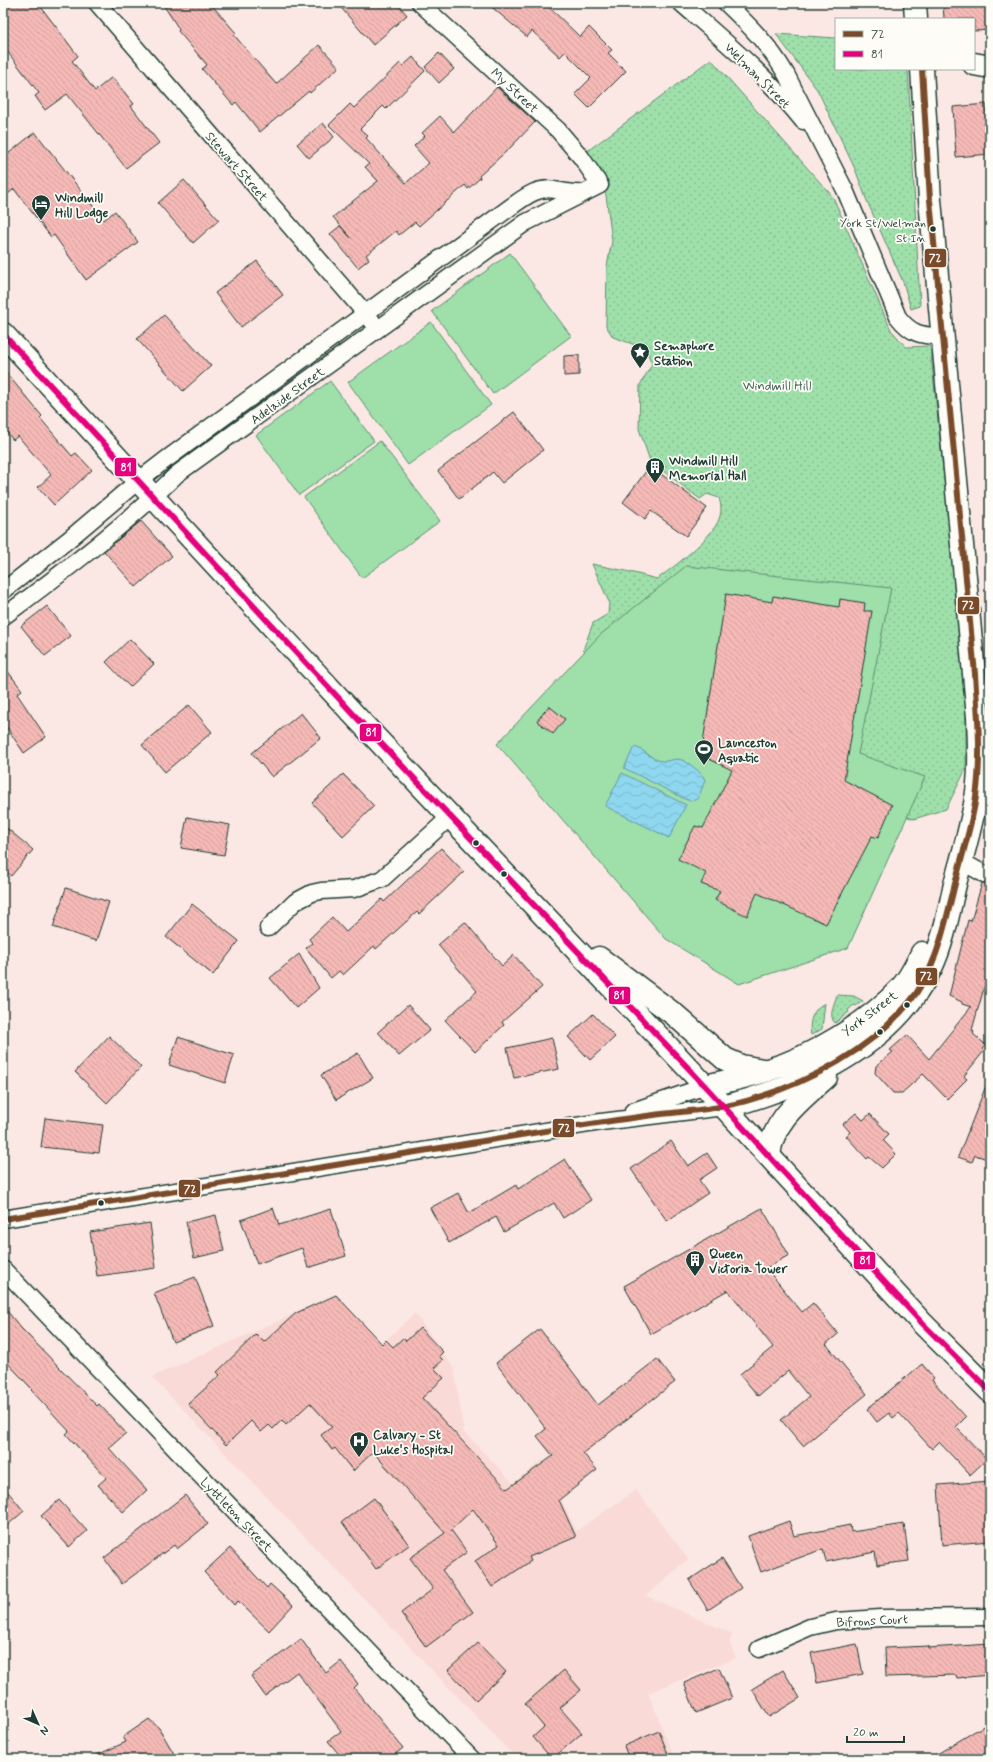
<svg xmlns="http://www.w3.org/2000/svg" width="993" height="1762" font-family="Mynerve,sans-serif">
  <defs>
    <pattern id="green-dots" width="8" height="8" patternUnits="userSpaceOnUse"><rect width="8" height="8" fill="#9edfaa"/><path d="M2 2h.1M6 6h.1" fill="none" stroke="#88c093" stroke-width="1.8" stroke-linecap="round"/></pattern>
    <pattern id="water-waves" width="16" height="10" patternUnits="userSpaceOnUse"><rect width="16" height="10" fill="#8ed7ef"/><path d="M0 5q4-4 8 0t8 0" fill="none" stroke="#7ab9ce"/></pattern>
    <pattern id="building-back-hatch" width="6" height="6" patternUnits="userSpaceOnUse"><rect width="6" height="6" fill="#f5b9b6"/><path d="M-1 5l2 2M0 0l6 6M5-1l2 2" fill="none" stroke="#d2a09d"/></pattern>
  </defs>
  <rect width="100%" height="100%" fill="#fbe8e4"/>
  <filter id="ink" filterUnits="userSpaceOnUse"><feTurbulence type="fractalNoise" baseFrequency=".025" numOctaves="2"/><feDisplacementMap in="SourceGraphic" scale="8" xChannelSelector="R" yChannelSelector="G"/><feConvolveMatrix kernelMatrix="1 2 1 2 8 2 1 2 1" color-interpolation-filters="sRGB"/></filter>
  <g filter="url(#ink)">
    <!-- built -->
    <path fill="#f9dad6" d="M336 1295 382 1344 415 1313 454 1369 464 1432 513 1483 543 1460 576 1531 636 1490 688 1559 646 1596 733 1634 729 1642 736 1658 648 1693 675 1759H517L152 1377Z"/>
    <!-- green -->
    <g fill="url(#green-dots)" stroke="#5e8e6f">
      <path d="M776 34 836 38V69H908L920 306 911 309 903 282 867 201 855 169 818 91Z"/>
      <path d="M711 59 833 197 891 330 906 347 930 346 963 654 966 706V769L946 809 914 819 893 812 595 662 583 650 593 623 608 614 609 602 592 564 626 571 657 579C673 568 713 537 719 519 722 511 721 505 719 498L707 494 700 499 650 461 639 429 640 385 652 364 648 354 641 347 613 337 606 326 607 266 612 241 606 195 586 152Z"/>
      <path d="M837 995 854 996 863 1001 856 1006 854 1005 848 1010 849 1012 835 1023C828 1016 834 1004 837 995Z"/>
      <path d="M825 1003 822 1029 811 1035C808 1022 813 1008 825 1003Z"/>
    </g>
    <!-- pitch -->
    <g fill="#9edfaa" stroke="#5e8e6f">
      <path d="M510 253 571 336 493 394 432 311Z"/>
      <path d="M431 322 491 405 408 465 348 382Z"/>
      <path d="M330 381 374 441 299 495 256 435Z"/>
      <path d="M380 441 440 521 362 578 304 497Z"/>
      <path d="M686 566 891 588 858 754 925 777 848 948 739 984 666 939 497 744 600 635Z"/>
    </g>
    <!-- water -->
    <g fill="url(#water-waves)" stroke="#6299a4">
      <path d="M634 747C645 749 651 760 662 761 667 762 673 759 678 759 686 760 702 772 705 780L698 799 691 801 685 799 624 768Z"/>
      <path d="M622 773 686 805 669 838 605 806Z"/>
    </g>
    <!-- building -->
    <g fill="url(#building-back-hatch)" stroke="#1f3d34">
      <path d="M11 3H38L78 56 72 61 95 91 112 77 134 104 131 106 159 143 126 168 67 94 45 110 35 96 39 93 3 46V9Z"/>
      <path d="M162 3H210L236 33 234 35 276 84 319 45 339 67 310 93 309 91 260 132 236 102 233 105 202 69 207 65 178 31 179 29Z"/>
      <path d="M337 3H397L407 15 373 45Z"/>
      <path d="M487 3H545L580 37 589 27 612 50 608 53 626 71 589 108 575 94 591 78 565 52 560 57 532 31 527 37Z"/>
      <path d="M943 3H990V30L974 31V19H944Z"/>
      <path d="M439 53 454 69 439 83 425 67Z"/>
      <path d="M413 57 425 71 386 109 383 106 360 129 368 136 366 138 406 183 429 163 414 146 425 136 422 133 440 116 454 132 497 87 535 122 511 147 479 176 480 178 468 189 465 185 419 226 415 222 399 235 396 231 366 255 369 259 358 268 330 234 340 226 351 238 333 217 378 181 365 167 369 164 329 125 350 104 354 108 400 63 403 66Z"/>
      <path d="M986 104 987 117 990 116V154L956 157 953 107Z"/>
      <path d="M323 123 334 137 309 158 297 144Z"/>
      <path d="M35 132 104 220 115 211 138 242 86 280 54 235 51 237 14 189 3 198V158Z"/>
      <path d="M184 180 219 220 193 243 158 203Z"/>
      <path d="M257 261 283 295 241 327 215 293Z"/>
      <path d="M164 315 211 366 183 391 137 339Z"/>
      <path d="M579 355V375L564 376V356Z"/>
      <path d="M3 369 42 416 40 418 72 456 76 453 92 470 54 505 38 487 51 475 18 436 13 440 3 427Z"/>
      <path d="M514 412 543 450 502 483 493 472 459 499 438 471Z"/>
      <path d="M650 466 707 508 686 536 651 511 645 519 623 502Z"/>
      <path d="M141 521 172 556 136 587 104 551Z"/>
      <path d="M726 594 772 602 773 596 839 607 840 599 865 603 864 611H872L844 780 892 805 878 838 872 836 826 924 757 893 747 916 715 900 720 891 701 884 706 873 678 859 695 826 703 828 732 770 701 755Z"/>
      <path d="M47 606 71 636 45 656 21 626Z"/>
      <path d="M130 639 154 664 130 687 106 662Z"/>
      <path d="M3 665 22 690 17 694 46 737 24 753 3 722Z"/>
      <path d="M189 705 212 732 165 772 142 745Z"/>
      <path d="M549 706 565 719 553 734 537 721Z"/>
      <path d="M301 713 321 738 272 777 252 753Z"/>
      <path d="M343 774 374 806 343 836 312 803Z"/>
      <path d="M187 817 230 825 224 855 181 848Z"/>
      <path d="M3 825 33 850 11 876 3 869Z"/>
      <path d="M441 848 464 872 419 914 417 912 376 949 374 946 343 975 339 971 331 978 306 948 312 943 309 939 332 917 346 932 382 899 384 902Z"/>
      <path d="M982 883 990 884V967L972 1030 974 1032 973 1034 986 1045 982 1049 984 1051 964 1076 967 1079 947 1099 923 1074 902 1093H893L875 1073 876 1066 893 1052 890 1050 907 1035 929 1059 971 1007 962 1004V1002L949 996 968 920 971 921Z"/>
      <path d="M66 888 109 902 96 941 53 927Z"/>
      <path d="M192 904 239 941 213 975 166 937Z"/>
      <path d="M465 922 502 966 514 955 542 987 502 1022 504 1025 475 1052 445 1020 477 991 438 945Z"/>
      <path d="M299 954 319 988 296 1008 270 978Z"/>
      <path d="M408 1005 430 1030 399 1056 378 1032Z"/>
      <path d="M593 1014 615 1037 590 1060 568 1037Z"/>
      <path d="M109 1036 141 1067 107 1103 75 1072Z"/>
      <path d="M178 1037 234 1055 225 1083 169 1065Z"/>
      <path d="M552 1038 559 1069 514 1078 507 1048Z"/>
      <path d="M358 1053 373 1078 336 1100 321 1075Z"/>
      <path d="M989 1078H990V1160L975 1155 972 1162 958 1157Z"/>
      <path d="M856 1113 863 1120 870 1114 889 1134 883 1140 896 1154 882 1168 869 1157 867 1159 846 1136 850 1132 843 1124Z"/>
      <path d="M45 1118 103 1125 99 1153 41 1147Z"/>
      <path d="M671 1141 688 1166 707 1153 717 1168 699 1180 708 1193 667 1221 631 1169Z"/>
      <path d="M565 1159 591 1200 563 1218 554 1203 504 1232 496 1217 449 1243 430 1208 458 1193 469 1213 516 1185 518 1189Z"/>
      <path d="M273 1208 279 1225 331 1209 346 1256 308 1268 302 1248 257 1264 241 1220Z"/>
      <path d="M762 1208 789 1255 766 1268 802 1312 813 1303 838 1334 826 1344 867 1394 803 1446 781 1420 809 1397 788 1371 758 1396 740 1374 773 1347 728 1290 651 1334 624 1286Z"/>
      <path d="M216 1215 224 1251 194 1258 186 1222Z"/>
      <path d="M150 1223 156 1268 97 1276 90 1232Z"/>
      <path d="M195 1277 214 1326 173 1342 154 1293Z"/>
      <path d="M336 1295 382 1344 386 1340 393 1347 403 1338 406 1341 420 1328 443 1352 439 1356 443 1360 434 1368 444 1378 422 1398 507 1489 553 1456 537 1436 546 1429 496 1363 540 1329 598 1405 657 1359 675 1382 583 1453 597 1470 559 1500 576 1537 529 1557 531 1561 492 1587 475 1561 499 1545 473 1509 451 1530 467 1552 442 1570 473 1612 426 1647 401 1613 433 1589 410 1558 445 1533 373 1452 353 1471 335 1448 332 1450 321 1435 332 1427 310 1403 286 1425 282 1420 273 1429 269 1425 261 1432 251 1421 226 1445 188 1404 220 1375 217 1372 256 1334 264 1342 296 1313Z"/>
      <path d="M3 1306 21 1328 97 1406 99 1404 126 1433 109 1448 147 1490 123 1512 98 1485 106 1478 66 1434 69 1431 31 1390 32 1389 3 1358Z"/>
      <path d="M922 1364 934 1378 932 1380 966 1417 956 1427 987 1459 970 1475 939 1442 932 1449 899 1413 893 1418 889 1413 877 1422 867 1409Z"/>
      <path d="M990 1481V1541L942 1545 938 1485Z"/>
      <path d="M3 1486 24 1511 3 1529Z"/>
      <path d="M185 1495 208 1524 177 1549 174 1545 122 1584 104 1558Z"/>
      <path d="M374 1498 409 1545 376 1569 342 1522Z"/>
      <path d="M59 1500 87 1531 69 1547 41 1516Z"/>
      <path d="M789 1521 794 1536 850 1525 851 1532 904 1524 909 1561 877 1565 875 1552 826 1562 823 1549 761 1572 748 1536Z"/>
      <path d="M230 1548 267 1588 270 1584 293 1605 269 1631 238 1601 234 1605 204 1572Z"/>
      <path d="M722 1558 741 1588 708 1610 689 1580Z"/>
      <path d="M301 1639 326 1673 341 1661 358 1684 354 1688 403 1748 389 1759H343L328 1741 341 1731 297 1672 265 1696 251 1676Z"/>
      <path d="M478 1643 506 1672 476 1700 448 1670Z"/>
      <path d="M857 1644 863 1674 817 1683 811 1653Z"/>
      <path d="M990 1644V1675L957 1678 956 1675 886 1677 885 1648 928 1646V1648Z"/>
      <path d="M719 1668 732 1698 696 1713 684 1683Z"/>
      <path d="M564 1670 581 1690 560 1708 582 1733 552 1759 533 1737 544 1727 525 1704Z"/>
      <path d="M783 1670 800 1698 769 1717 752 1689Z"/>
      <path d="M149 1719 159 1728 177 1759H88L126 1742 123 1737Z"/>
      <path d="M990 1722V1759H929Z"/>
      <path d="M659 1731 670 1759H629L624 1746Z"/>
    </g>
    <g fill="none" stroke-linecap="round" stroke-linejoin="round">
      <defs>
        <g id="street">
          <path d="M97 3 372 321"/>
          <path d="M681 3C723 40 768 77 803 121"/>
          <path d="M726 3C749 25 770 46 786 74L845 190 898 317C912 335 921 335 942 337"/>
          <path d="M3 591 68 540 138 481 164 461 512 206C525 197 538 186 555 190 565 192 573 194 583 193"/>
          <path d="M3 617C63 572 124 527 177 474L525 223 600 185 581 157 558 130 420 3"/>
          <path d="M961 861 984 874 990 875"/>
          <path d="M268 928 295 902 312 893 321 891 354 889 382 879 450 817"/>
          <path d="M633 1111 706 1086"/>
          <path d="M3 1219 601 1122 724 1107"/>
          <path d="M3 1269 472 1759"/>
          <path d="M759 1649 810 1627 836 1621 881 1618 990 1617"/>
        </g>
        <g id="secondary">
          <path d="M915 3 916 19"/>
          <path d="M974 64 990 67"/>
          <path d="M3 334 357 718 692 1072 921 1322 990 1391"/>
          <path d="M599 958 675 1015 725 1059 741 1066 763 1070"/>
          <path d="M706 1086C726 1081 748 1077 768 1070 812 1057 868 1023 900 989 910 979 916 965 922 953"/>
          <path d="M724 1107C804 1086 893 1046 931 968 944 941 949 909 956 880 963 855 970 830 975 804 981 775 979 746 978 717L930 200 922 69"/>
          <path d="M769 1156C772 1120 801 1100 826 1077"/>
        </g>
      </defs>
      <!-- street casing -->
      <use href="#street" stroke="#1f3d34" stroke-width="19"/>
      <!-- secondary casing -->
      <use href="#secondary" stroke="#1f3d34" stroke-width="25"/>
      <!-- street -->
      <use href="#street" stroke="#fdfcf7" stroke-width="16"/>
      <!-- secondary -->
      <use href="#secondary" stroke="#fdfcf7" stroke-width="22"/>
      <defs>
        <path id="bus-1" d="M3 1219C182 1190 360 1161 539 1132 577 1126 616 1120 654 1115 689 1111 723 1109 756 1098 812 1081 870 1049 908 1004 939 968 946 917 958 872 966 841 976 810 978 778 981 743 977 708 975 674L930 200 922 69"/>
        <path id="bus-2" d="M3 334 357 718 692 1072 921 1322 990 1391"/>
      </defs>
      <!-- bus-1 casing -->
      <use href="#bus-1" stroke="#fdfcf7" stroke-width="9"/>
      <!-- bus-2 casing -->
      <use href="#bus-2" stroke="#fdfcf7" stroke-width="9"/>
      <!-- bus-1 -->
      <use href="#bus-1" stroke="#7a4b2a" stroke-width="6"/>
      <!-- bus-2 -->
      <use href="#bus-2" stroke="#e5007d" stroke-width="6"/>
    </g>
  </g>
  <!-- icons -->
  <defs>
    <symbol id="hotel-pin" viewBox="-11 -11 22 30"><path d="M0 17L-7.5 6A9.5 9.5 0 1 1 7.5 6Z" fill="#1f3d34" stroke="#fdfcf7"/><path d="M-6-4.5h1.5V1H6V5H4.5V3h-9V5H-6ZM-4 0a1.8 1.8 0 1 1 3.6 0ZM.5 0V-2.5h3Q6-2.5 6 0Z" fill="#fff"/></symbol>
    <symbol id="sight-pin" viewBox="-11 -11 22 30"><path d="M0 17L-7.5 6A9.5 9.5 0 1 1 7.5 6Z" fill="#1f3d34" stroke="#fdfcf7"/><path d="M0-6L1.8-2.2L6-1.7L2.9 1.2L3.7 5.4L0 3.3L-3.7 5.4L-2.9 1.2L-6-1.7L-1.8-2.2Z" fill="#fff"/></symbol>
    <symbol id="building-pin" viewBox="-11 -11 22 30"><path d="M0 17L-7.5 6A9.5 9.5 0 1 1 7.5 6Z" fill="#1f3d34" stroke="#fdfcf7"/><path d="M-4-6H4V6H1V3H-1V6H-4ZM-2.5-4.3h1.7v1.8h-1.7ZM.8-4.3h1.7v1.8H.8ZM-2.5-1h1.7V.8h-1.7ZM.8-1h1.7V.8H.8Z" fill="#fff"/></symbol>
    <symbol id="stadium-pin" viewBox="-11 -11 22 30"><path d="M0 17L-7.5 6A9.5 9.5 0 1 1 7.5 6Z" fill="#1f3d34" stroke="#fdfcf7"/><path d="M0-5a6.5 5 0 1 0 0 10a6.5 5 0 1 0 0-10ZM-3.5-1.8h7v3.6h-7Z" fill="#fff"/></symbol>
    <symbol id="hospital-pin" viewBox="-11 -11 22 30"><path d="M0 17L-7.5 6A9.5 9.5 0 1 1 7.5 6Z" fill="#1f3d34" stroke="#fdfcf7"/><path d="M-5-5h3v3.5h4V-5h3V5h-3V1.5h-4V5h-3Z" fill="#fff"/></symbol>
  </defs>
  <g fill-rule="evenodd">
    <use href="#hotel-pin" x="30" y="193" width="22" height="30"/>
    <use href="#sight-pin" x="629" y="341" width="22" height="30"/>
    <use href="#building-pin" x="644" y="456" width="22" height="30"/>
    <use href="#stadium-pin" x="693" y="738" width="22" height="30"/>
    <use href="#building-pin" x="684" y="1249" width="22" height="30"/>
    <use href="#hospital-pin" x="348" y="1430" width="22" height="30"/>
  </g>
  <!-- markers -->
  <g fill="#1f3d34" stroke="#fdfcf7" stroke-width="1.5">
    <circle cx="933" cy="229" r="3.5"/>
    <circle cx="476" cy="843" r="3.5"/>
    <circle cx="504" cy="874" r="3.5"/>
    <circle cx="907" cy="1005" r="3.5"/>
    <circle cx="880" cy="1032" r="3.5"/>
    <circle cx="101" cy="1203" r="3.5"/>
  </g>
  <g text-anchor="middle" stroke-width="3.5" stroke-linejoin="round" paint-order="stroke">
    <!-- bus labels -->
    <g font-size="12" fill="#1f3d34" stroke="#fdfcf7" text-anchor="end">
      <text x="926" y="227">York St/Welman<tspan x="926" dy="15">St In</tspan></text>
    </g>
    <!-- street labels -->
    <g font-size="13" fill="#1f3d34" stroke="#fdfcf7">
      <text transform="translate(758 75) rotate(45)" y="5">Welman Street</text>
      <text transform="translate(515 90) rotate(43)" y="5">My Street</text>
      <text transform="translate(237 166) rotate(49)" y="5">Stewart Street</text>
      <text transform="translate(287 395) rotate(-36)" y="5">Adelaide Street</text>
      <text transform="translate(869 1013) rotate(-37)" y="5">York Street</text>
      <text transform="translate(237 1514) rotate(46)" y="5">Lyttleton Street</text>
      <text transform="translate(872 1620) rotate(-3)" y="5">Bifrons Court</text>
    </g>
    <!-- poi labels -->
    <g font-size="13" font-weight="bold" fill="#1f3d34" stroke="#fdfcf7" text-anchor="start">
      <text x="55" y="202">Windmill<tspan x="55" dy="15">Hill Lodge</tspan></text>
      <text x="654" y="350">Semaphore<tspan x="654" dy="15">Station</tspan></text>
      <text x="669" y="465">Windmill Hill<tspan x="669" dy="15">Memorial Hall</tspan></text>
      <text x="718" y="747">Launceston<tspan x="718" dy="15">Aquatic</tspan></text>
      <text x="709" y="1258">Queen<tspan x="709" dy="15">Victoria Tower</tspan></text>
      <text x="373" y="1439">Calvary - St<tspan x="373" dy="15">Luke's Hospital</tspan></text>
    </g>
    <!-- park labels -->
    <g font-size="13" fill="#385d4c" stroke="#fdfcf7">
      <text x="777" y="390">Windmill Hill</text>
    </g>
  </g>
  <g stroke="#fdfcf7" stroke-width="1.5">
    <rect x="924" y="248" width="23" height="20" rx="4" fill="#7a4b2a"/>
    <rect x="114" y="457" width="23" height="20" rx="4" fill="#e5007d"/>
    <rect x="957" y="596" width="23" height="19" rx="4" fill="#7a4b2a"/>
    <rect x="359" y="723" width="23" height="19" rx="4" fill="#e5007d"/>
    <rect x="915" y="967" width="23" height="19" rx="4" fill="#7a4b2a"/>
    <rect x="608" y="986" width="23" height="19" rx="4" fill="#e5007d"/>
    <rect x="552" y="1118" width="23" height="20" rx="4" fill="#7a4b2a"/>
    <rect x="178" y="1179" width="23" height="19" rx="4" fill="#7a4b2a"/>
    <rect x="853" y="1251" width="23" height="19" rx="4" fill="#e5007d"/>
  </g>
  <g font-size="11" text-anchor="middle" font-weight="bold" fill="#fff">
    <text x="935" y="262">72</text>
    <text x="126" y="471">81</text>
    <text x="968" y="609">72</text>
    <text x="371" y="736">81</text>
    <text x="926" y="980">72</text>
    <text x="619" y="999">81</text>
    <text x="564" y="1132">72</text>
    <text x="190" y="1193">72</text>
    <text x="865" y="1264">81</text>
  </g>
  <!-- margin -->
  <rect width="993" height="1762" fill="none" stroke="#fdfcf7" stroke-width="16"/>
  <rect x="8" y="8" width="977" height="1746" fill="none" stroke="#1f3d34" stroke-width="1.5" filter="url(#ink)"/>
  <!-- legend -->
  <rect x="835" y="18" width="140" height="52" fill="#fdfcf7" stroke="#a4b0a9"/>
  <rect x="843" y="31" width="20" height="6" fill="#7a4b2a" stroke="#a4b0a9"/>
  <text x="871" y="38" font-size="12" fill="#1f3d34">72</text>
  <rect x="843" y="51" width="20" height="6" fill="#e5007d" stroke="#a4b0a9"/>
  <text x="871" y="58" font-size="12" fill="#1f3d34">81</text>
  <!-- north arrow -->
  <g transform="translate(38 1724) rotate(135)" stroke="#fdfcf7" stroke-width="3" paint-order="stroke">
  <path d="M0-3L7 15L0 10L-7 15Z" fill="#1f3d34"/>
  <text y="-6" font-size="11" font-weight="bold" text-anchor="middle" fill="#1f3d34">N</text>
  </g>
  <!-- scale -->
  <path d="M847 1736v6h57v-6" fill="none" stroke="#1f3d34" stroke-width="2"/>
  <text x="853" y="1736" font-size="12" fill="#1f3d34" stroke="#fdfcf7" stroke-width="3" paint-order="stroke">20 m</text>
</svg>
